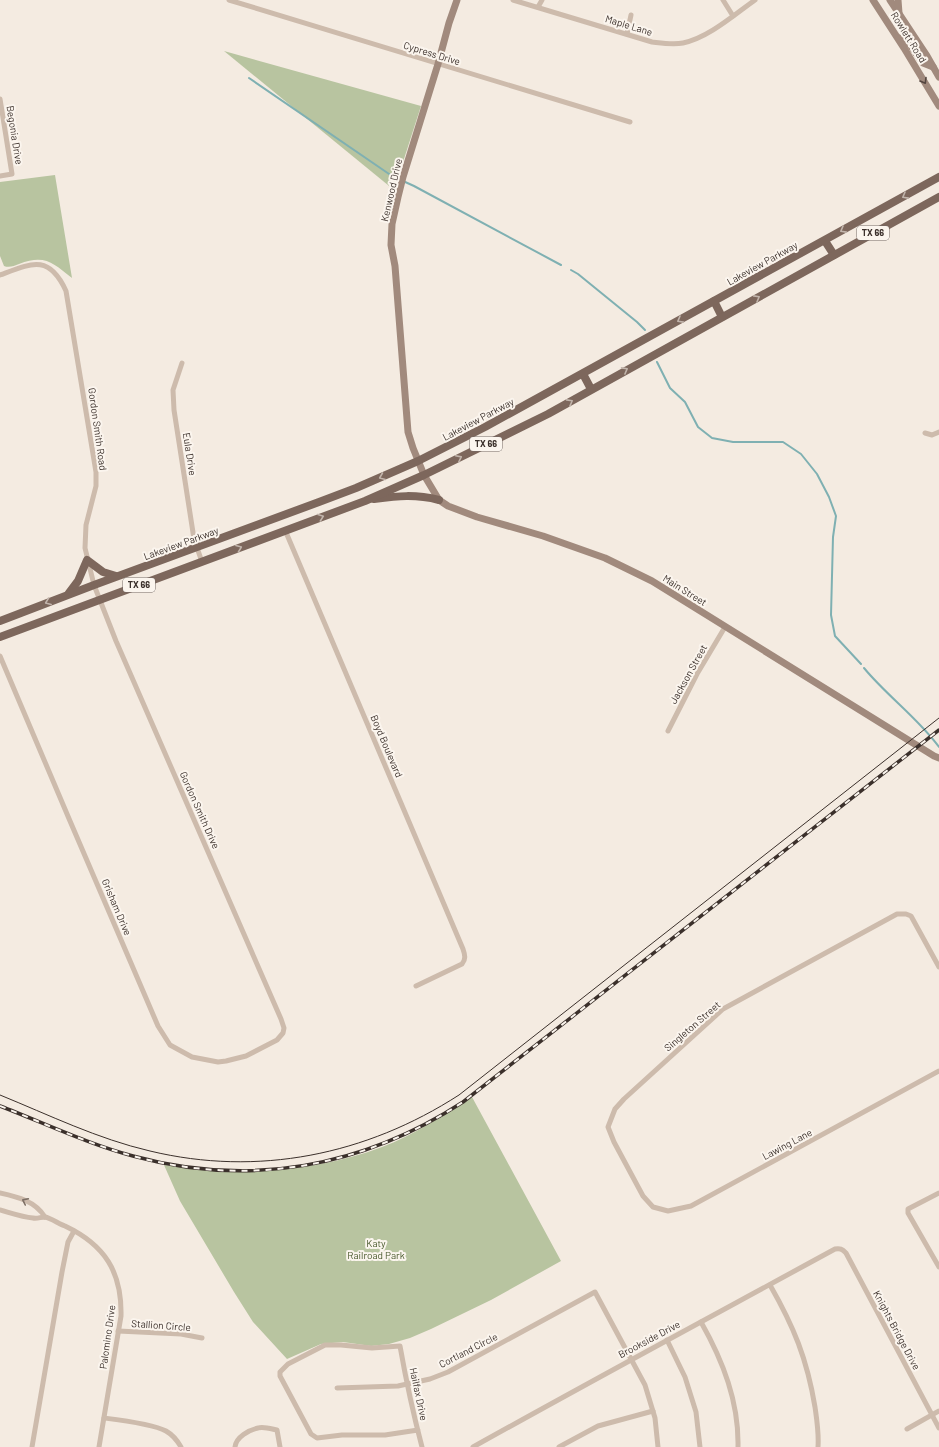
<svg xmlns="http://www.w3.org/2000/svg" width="939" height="1447" font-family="Barlow,sans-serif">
  <rect width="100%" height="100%" fill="#f4ebe1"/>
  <!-- green -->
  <g fill="#b8c4a0">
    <path d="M224 51 421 106 394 190Z"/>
    <path d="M55 175 72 278C53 263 45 254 19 264 14 266 9 268 4 266L0 256V182Z"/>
    <path d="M472 1097 561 1261 491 1300 431 1329 410 1338 389 1344 371 1346 343 1342 321 1344 287 1359 253 1322 234 1292 180 1201 164 1165C236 1176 313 1173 382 1147 414 1135 443 1115 472 1097Z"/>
  </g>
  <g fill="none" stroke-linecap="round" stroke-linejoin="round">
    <!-- stream -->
    <g stroke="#7fb0b2" stroke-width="2">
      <path d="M249 78 392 176 414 186 561 265"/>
      <path d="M571 270 578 274 637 322 645 330"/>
      <path d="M657 362 670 388 685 402 698 427 712 438 733 442H783L801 454 817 474 829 497 836 516 833 537 831 615 835 636 861 664"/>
      <path d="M864 668C887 696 918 718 939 747"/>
    </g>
    <!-- street -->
    <g stroke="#cdbbac" stroke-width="5">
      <path d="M229 0 630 122"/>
      <path d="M513 0 652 42C661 43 673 45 683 43 708 38 734 15 755 0"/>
      <path d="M723 0 733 16"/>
      <path d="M538 7 542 0"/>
      <path d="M627 34 631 15"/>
      <path d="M0 99 12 174 0 176"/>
      <path d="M0 275C32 263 49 254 66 291L96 472V486L86 525 85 548 94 585 116 641 281 1019 284 1028 283 1033 277 1040 246 1056 226 1061 218 1062 192 1057 170 1045 158 1026 70 821 0 656"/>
      <path d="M182 363 173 390 174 410 194 539 202 562"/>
      <path d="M925 433 932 435 939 432"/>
      <path d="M285 530 463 949C465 955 466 959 462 964L416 986"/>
      <path d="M668 731 697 674 725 627"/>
      <path d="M939 967 911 916 906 914H897L723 1009 624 1099 615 1109 608 1127 614 1142 643 1196 653 1207 668 1211 691 1206 939 1071"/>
      <path d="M0 1193C18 1197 35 1201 45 1217"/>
      <path d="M939 1193 908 1209V1213L939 1267"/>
      <path d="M0 1210C11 1213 22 1217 33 1218 37 1219 41 1217 45 1217 51 1218 59 1224 65 1226 105 1245 122 1272 121 1316L99 1447"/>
      <path d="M770 1285C794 1327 807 1359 815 1407 817 1421 819 1433 818 1447"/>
      <path d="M701 1322C723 1361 739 1402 738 1447"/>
      <path d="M118 1331 181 1334 202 1338"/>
      <path d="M667 1340 685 1377 696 1412 700 1447"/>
      <path d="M337 1388 398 1386 430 1379 448 1372 595 1292 645 1385 655 1418 658 1447"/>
      <path d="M104 1418C120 1420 153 1424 166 1431 173 1435 177 1440 181 1447"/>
      <path d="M907 1429 939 1411"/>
      <path d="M418 1430 385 1435H342L317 1438 311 1434 280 1376V1372L288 1364 325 1345H341L372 1348 400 1346C406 1380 413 1413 422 1447"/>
      <path d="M32 1447 62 1272 68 1242 74 1231"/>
      <path d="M235 1447C236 1437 249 1430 258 1428 263 1426 272 1429 277 1430L280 1447"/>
      <path d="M473 1447C593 1380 714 1315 835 1249 840 1248 842 1249 846 1253L939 1428"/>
      <path d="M559 1447 598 1426 653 1411"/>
    </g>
    <!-- secondary -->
    <g stroke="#a18a7d" stroke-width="7">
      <path d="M457 0 449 23 438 64 403 177 398 197 392 224 391 245 395 266 408 432 413 448 424 475 439 500 448 506 477 517 543 536 605 558 652 581 934 756 939 758"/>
      <path d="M873 0 904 48 939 106"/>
      <path d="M890 0 927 56 939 77"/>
      <path d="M898 0 899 13"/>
      <path d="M899 38 910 45 923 63 933 67"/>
    </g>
    <!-- primary -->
    <g stroke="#7d675c" stroke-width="8">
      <path d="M825 241 834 255"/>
      <path d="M714 301 722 317"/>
      <path d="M583 374 591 389"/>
      <path d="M374 499C398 496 415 494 439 500"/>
      <path d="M69 593 78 581 87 560 103 572 116 576"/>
      <path d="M0 621 94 585 319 502 356 488 418 461 485 427 939 177"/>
      <path d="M0 637 365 501 424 475 548 414 939 197"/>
    </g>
    <!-- tram -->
    <path stroke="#3b302b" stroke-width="1" d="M0 1095C49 1115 98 1139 150 1151 258 1177 366 1155 459 1095L939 718"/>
    <defs>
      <path id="rail" d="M0 1106C44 1123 88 1144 133 1156 250 1188 363 1167 463 1102L939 730"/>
    </defs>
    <!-- rail casing -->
    <use href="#rail" stroke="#3b302b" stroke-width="3.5"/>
    <!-- rail -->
    <use href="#rail" stroke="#fbf5ee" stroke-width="2" stroke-dasharray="6" stroke-linecap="butt"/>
  </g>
  <!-- one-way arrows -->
  <defs><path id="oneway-chevron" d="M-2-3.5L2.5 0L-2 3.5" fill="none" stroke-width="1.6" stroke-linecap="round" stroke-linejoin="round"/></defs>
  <use stroke="#544640" href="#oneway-chevron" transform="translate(924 81) rotate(59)"/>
  <g stroke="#c2b5ac">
    <use href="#oneway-chevron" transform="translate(905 196) rotate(151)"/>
    <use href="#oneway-chevron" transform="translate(843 230) rotate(151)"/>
    <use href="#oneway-chevron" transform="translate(757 298) rotate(-29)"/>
    <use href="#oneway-chevron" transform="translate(680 320) rotate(151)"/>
    <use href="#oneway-chevron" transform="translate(625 370) rotate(-29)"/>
    <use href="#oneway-chevron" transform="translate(570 402) rotate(-29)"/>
    <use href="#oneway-chevron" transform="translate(459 458) rotate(-26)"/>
    <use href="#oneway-chevron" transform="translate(382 477) rotate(157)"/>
    <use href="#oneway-chevron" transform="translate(321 517) rotate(-20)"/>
    <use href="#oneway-chevron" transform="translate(239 548) rotate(-21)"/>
    <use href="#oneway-chevron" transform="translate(48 602) rotate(159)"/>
  </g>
  <use stroke="#7d6f65" href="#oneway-chevron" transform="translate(25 1201) rotate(-154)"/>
  <g text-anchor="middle" stroke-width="4" stroke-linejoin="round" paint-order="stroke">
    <!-- shield labels -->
    <g fill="#fbf5ee" stroke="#756b66" stroke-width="1">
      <rect x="857" y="226" width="32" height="14" rx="3"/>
      <rect x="470" y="437" width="32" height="14" rx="3"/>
      <rect x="123" y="578" width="32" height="14" rx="3"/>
    </g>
    <g font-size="9" font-weight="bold" fill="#3b302b">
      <text x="873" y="236">TX 66</text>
      <text x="486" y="447">TX 66</text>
      <text x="139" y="588">TX 66</text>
    </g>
    <!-- street labels -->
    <g font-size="10" fill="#3b302b" stroke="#fbf5ee">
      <text transform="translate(629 25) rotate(17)" y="4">Maple Lane</text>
      <text transform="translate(909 37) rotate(58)" y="4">Rowlett Road</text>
      <text transform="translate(432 53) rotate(17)" y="4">Cypress Drive</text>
      <text transform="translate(15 135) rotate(81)" y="4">Begonia Drive</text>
      <text transform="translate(391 190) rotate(-77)" y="4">Kenwood Drive</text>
      <text transform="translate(762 263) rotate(-29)" y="4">Lakeview Parkway</text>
      <text transform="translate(478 419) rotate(-28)" y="4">Lakeview Parkway</text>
      <text transform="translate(98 429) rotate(82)" y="4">Gordon Smith Road</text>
      <text transform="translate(190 454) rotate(81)" y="4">Eula Drive</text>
      <text transform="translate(181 543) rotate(-20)" y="4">Lakeview Parkway</text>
      <text transform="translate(685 590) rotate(32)" y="4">Main Street</text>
      <text transform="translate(688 674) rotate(-61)" y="4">Jackson Street</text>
      <text transform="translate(387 746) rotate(67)" y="4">Boyd Boulevard</text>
      <text transform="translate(200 810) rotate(66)" y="4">Gordon Smith Drive</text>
      <text transform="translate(117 907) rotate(67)" y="4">Grisham Drive</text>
      <text transform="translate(692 1026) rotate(-41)" y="4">Singleton Street</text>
      <text transform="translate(787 1144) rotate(-28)" y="4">Lawing Lane</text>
      <text transform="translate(161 1325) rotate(4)" y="4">Stallion Circle</text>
      <text transform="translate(897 1330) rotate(62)" y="4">Knights Bridge Drive</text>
      <text transform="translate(107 1337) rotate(-82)" y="4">Palomino Drive</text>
      <text transform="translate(649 1339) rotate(-28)" y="4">Brookside Drive</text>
      <text transform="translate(468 1350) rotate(-27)" y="4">Cortland Circle</text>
      <text transform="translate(419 1394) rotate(78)" y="4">Hailfax Drive</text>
    </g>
    <!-- park labels -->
    <g font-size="10" fill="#4a5a2e" stroke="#fbf5ee">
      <text x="376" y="1247">Katy<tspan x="376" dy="12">Railroad Park</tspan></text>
    </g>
  </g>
</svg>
